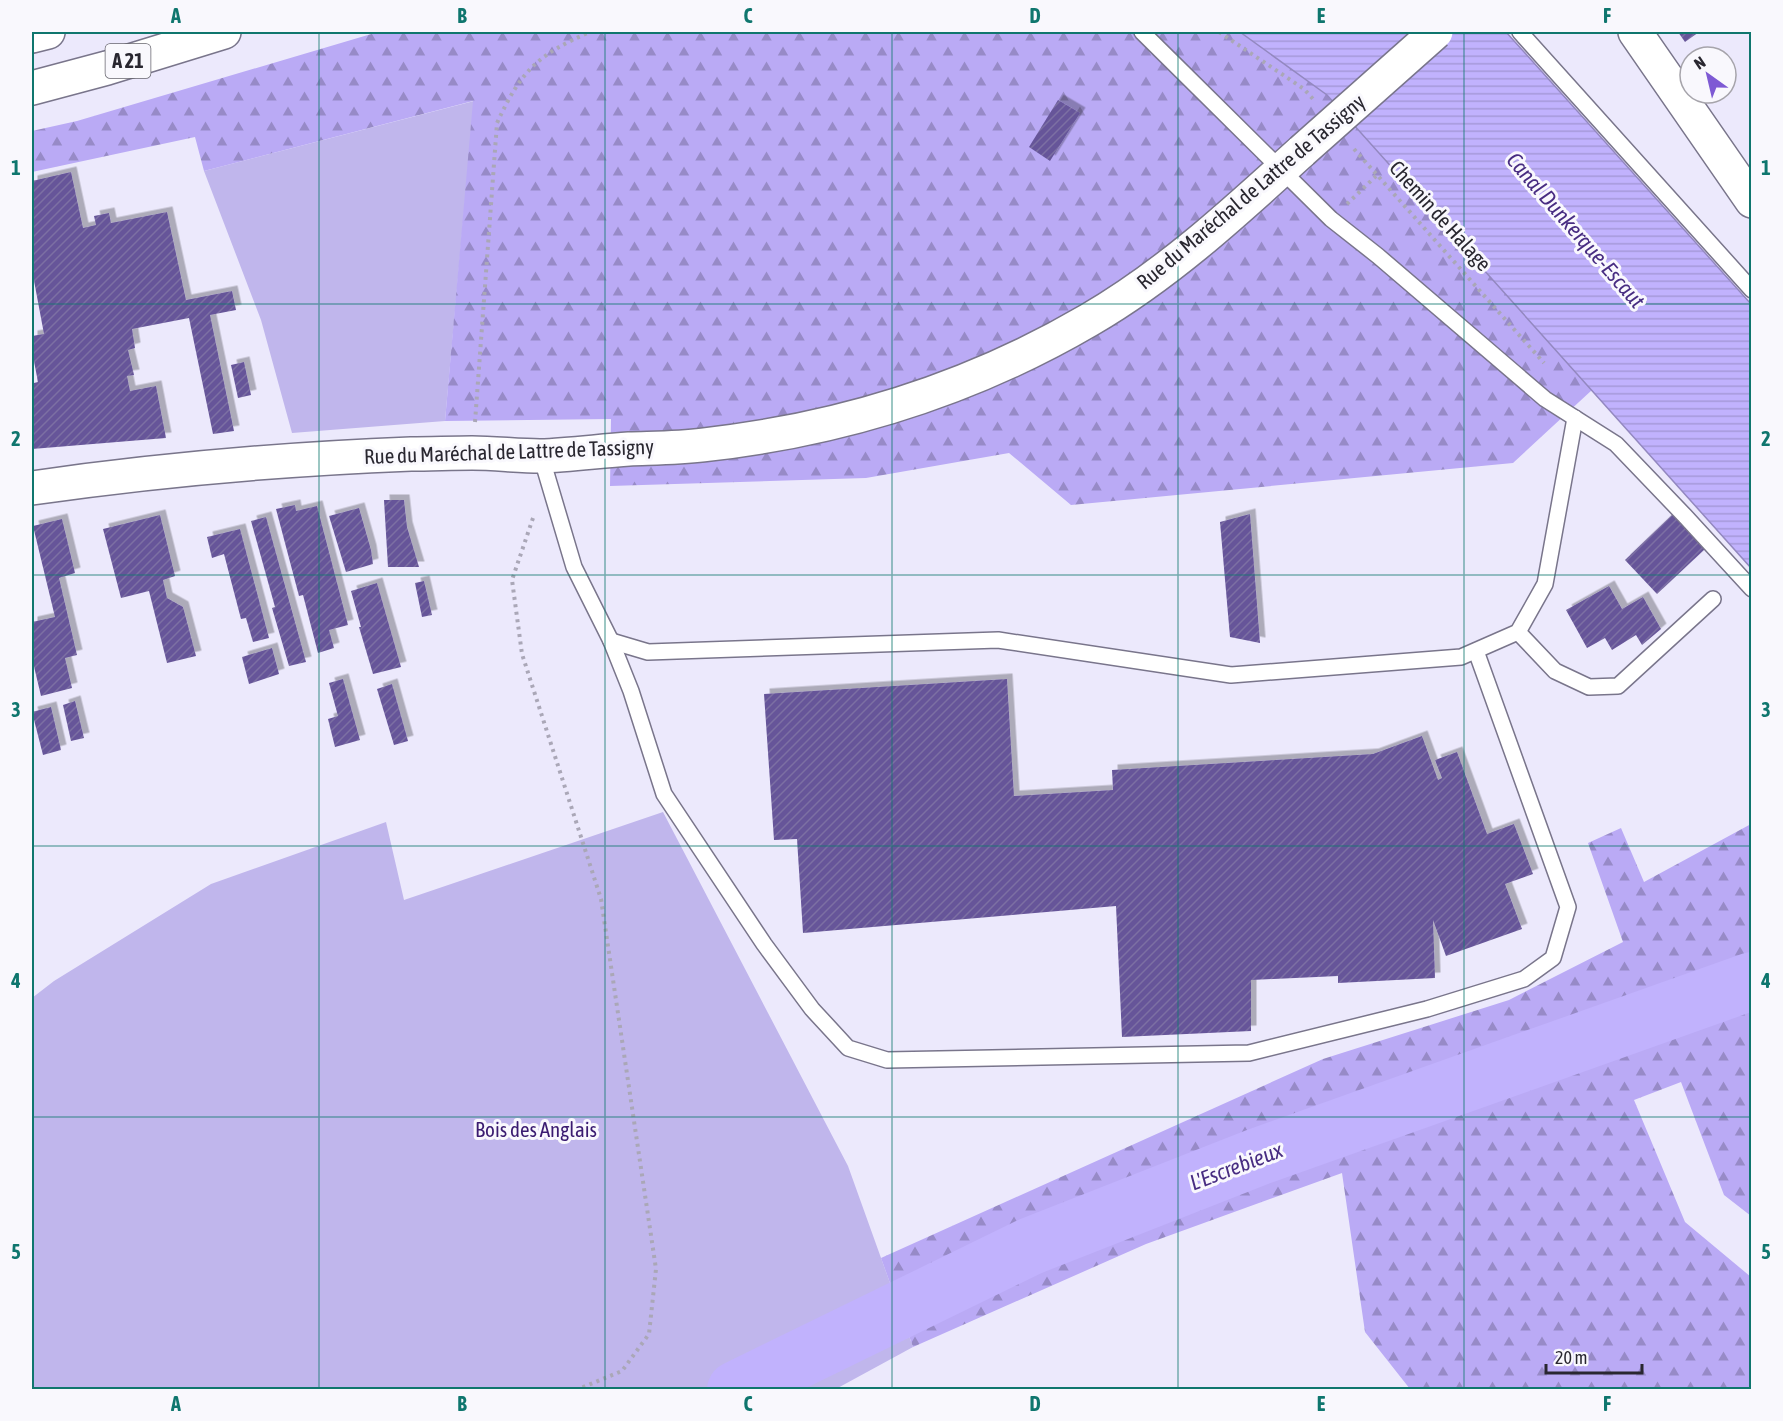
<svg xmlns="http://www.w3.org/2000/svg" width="1783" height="1421" font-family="'Asap Condensed',sans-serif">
  <defs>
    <pattern id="forest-firs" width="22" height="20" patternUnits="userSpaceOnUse" patternTransform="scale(1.5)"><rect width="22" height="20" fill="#baaaf5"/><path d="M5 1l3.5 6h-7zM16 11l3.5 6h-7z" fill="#978ac7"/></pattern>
    <pattern id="water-rules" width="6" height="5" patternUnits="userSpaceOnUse" patternTransform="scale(1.5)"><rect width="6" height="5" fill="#c1b2fd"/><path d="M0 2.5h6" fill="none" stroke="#a699d9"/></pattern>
    <pattern id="building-hatch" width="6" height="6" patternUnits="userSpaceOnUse" patternTransform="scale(1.5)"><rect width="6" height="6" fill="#659"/><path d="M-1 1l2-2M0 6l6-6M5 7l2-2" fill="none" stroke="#7c6fa3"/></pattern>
    <filter id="shadow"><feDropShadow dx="5.5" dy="-5.5" stdDeviation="0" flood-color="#0004"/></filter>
  </defs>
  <rect width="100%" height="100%" fill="#ece9fc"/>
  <!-- green -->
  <g fill="#c0b6ec">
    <path d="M474 101 445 421 292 433 261 320 204 171Z"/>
    <path d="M663 812 848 1166 913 1347 834 1390H32V998L54 981 211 884 386 822 404 900Z"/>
  </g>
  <!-- forest -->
  <g fill="url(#forest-firs)">
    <path d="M378 32H1240L1327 95 1592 390 1513 463 1071 505 1009 453 866 478 610 486 611 419 445 421 473 101 204 171 195 137 32 172V131L77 121Z"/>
    <path d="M1751 824V1216L1724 1195 1681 1082 1634 1100 1685 1222 1751 1277V1389H1410L1365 1332 1342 1173 1146 1244 913 1347 881 1258 1323 1059 1509 1000 1623 942 1588 843 1621 828 1644 882Z"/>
  </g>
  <!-- water -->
  <path fill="url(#water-rules)" stroke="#9388c0" stroke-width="1.5" d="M1240 32H1506L1751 304V568L1327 95Z"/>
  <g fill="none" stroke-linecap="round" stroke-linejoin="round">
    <!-- river -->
    <path stroke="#c1b2fd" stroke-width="58" d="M736 1390 1031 1246 1260 1156 1752 981"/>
  </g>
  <!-- building -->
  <g fill="url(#building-hatch)" filter="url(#shadow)">
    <path d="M1678 32H1699L1685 42Z"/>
    <path d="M1058 100 1080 113 1050 161 1029 147Z"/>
    <path d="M71 172 83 228 96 225 94 216 109 213 111 223 167 212 186 300 232 291 236 310 210 315 234 431 213 434 189 318 132 329 135 348 128 350 134 375 127 376 130 391 156 386 166 438 32 449V378L34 383 38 382 32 351V336L44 334 32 270V181Z"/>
    <path d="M244 362 251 395 238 398 231 365Z"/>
    <path d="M384 500H404L407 527 419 567H388Z"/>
    <path d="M295 505 296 511 317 506 348 625 329 630 334 648 318 653 303 595 299 596 276 509Z"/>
    <path d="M359 508 371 550 373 564 346 572 329 516Z"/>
    <path d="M1250 514 1260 643 1230 637 1220 522Z"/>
    <path d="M1673 514 1706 548 1657 594 1625 560Z"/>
    <path d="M160 515 175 576 163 580 167 598 183 607 196 656 167 663 149 591 121 598 103 529Z"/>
    <path d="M266 517 306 662 289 666 272 608 275 607 251 521Z"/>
    <path d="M62 519 75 573 59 578 77 655 65 658 72 688 41 696 32 658V622L55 617 33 526Z"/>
    <path d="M240 529 269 638 253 642 246 618 241 619 224 554 212 558 207 537Z"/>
    <path d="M424 581 432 615 422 617 415 583Z"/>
    <path d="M377 583 401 667 373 674 359 627H361L351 591Z"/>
    <path d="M1609 586 1622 609 1643 597 1661 629 1642 645 1636 635 1612 650 1605 638 1587 648 1566 610Z"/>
    <path d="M272 648 279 674 249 684 242 657Z"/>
    <path d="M343 679 360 740 335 747 328 719 338 716 329 683Z"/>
    <path d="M1007 679 1014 796 1113 790 1112 770 1373 754 1422 736 1438 780 1442 778 1435 760 1457 752 1487 834 1514 824 1533 874 1505 884 1522 929 1446 956 1433 920 1435 978 1338 983V976L1251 980V1031L1122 1037 1116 906 803 933 797 839 774 840 764 694Z"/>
    <path d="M392 684 408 741 394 745 377 689Z"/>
    <path d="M75 701 84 738 71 741 63 705Z"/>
    <path d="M51 707 61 750 43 755 32 712Z"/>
  </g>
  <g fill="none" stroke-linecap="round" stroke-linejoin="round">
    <defs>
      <g id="lane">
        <path d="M1142 32 1331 219 1378 256 1545 399 1616 444 1685 516 1752 589"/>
        <path d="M1520 32 1752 290"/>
        <path d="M541 456 574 567 611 641 631 691 664 794 764 944 812 1009 848 1048 887 1060 1249 1053 1427 1009 1524 979 1553 958 1568 907 1476 651"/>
        <path d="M1518 632 1555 671 1589 687 1618 686 1713 599"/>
        <path d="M611 641 648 652 998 640 1231 675 1461 657 1518 632 1545 584 1575 418"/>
      </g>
      <g id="secondary">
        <path d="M1635 32 1752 201"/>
        <path d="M32 488C157 470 284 459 411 454 431 454 452 453 472 453 495 453 518 456 540 456 570 455 599 451 629 449 654 448 679 448 703 445 839 430 971 389 1089 320 1168 274 1235 212 1302 151"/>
      </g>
      <g id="highway">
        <path d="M32 36 48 32"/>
        <path d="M32 88 107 68 224 32"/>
      </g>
    </defs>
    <!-- lane casing -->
    <use href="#lane" stroke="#79758b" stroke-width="18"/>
    <!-- secondary casing -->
    <use href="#secondary" stroke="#79758b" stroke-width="36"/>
    <!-- highway casing -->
    <use href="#highway" stroke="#79758b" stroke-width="36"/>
    <!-- path -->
    <g stroke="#aaa7b7" stroke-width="4" stroke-dasharray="3 4.5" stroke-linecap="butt">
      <path d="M1219 32 1304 89 1313 99"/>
      <path d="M1354 149 1544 363"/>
      <path d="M1347 204 1376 176"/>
      <path d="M475 422 497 123C521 71 537 55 590 32"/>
      <path d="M533 518 512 580 522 654 601 899 656 1269 649 1334 622 1371 576 1390"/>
    </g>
    <!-- lane -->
    <use href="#lane" stroke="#fff" stroke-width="15"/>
    <!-- secondary -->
    <use href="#secondary" stroke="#fff" stroke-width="33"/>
    <!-- highway -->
    <use href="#highway" stroke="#fff" stroke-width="33"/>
    <defs>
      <path id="secondary-bridge" d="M1302 151 1436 32"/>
    </defs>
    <!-- secondary-bridge casing -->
    <use href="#secondary-bridge" stroke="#79758b" stroke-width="36" stroke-linecap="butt"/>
    <!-- secondary-bridge -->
    <use href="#secondary-bridge" stroke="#fff" stroke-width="33"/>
  </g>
  <!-- grid -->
  <path fill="none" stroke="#0f766e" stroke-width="1.5" stroke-opacity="0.55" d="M319 32V1390M605 32V1390M892 32V1390M1178 32V1390M1464 32V1390M32 304H1752M32 575H1752M32 846H1752M32 1117H1752"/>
  <g text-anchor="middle" stroke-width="6" stroke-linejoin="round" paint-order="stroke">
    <!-- shield labels -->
    <rect fill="#f9f8fd" stroke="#67666e" stroke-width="1.5" x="105.5" y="44" width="45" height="34" rx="4.5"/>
    <g font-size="20" font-weight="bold" fill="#292730">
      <text x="128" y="68">A 21</text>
    </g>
    <!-- street labels -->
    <g font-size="21" fill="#292730" stroke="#f9f8fd">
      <text transform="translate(1251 192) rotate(-40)" y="7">Rue du Maréchal de Lattre de Tassigny</text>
      <text transform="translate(1440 216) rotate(48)" y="7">Chemin de Halage</text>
      <text transform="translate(509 452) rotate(-2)" y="7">Rue du Maréchal de Lattre de Tassigny</text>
    </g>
    <!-- park labels -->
    <g font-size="21" fill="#3a1b70" stroke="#f9f8fd">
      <text x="536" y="1137">Bois des Anglais</text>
    </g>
    <!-- water labels -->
    <g font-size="22" font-style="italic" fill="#482d82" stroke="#f9f8fd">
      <text transform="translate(1576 230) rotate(49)" y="8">Canal Dunkerque-Escaut</text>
      <text transform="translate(1236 1166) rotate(-21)" y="8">L'Escrebieux</text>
    </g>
  </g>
  <!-- border -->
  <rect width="1783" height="1421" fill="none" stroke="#f9f8fd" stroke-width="66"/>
  <!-- north arrow -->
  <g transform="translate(1708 75) rotate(326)"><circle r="28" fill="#f9f8fd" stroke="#a6a4ab" stroke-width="1.5"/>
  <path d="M0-4.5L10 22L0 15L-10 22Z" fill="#7e5ad4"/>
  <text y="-9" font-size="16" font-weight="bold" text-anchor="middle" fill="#292730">N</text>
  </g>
  <!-- scale -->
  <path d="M1546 1364v9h96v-9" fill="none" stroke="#292730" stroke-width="3"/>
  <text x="1555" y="1364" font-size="18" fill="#292730" stroke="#f9f8fd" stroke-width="4.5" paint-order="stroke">20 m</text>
  <rect x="33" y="33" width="1717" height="1355" fill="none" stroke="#0f766e" stroke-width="2"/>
  <g font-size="20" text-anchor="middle" font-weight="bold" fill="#0f766e">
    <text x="176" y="23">A</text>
    <text x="462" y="23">B</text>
    <text x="748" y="23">C</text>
    <text x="1035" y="23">D</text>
    <text x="1321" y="23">E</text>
    <text x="1607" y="23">F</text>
    <text x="16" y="175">1</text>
    <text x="1766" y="175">1</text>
    <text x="16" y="446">2</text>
    <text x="1766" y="446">2</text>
    <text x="16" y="717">3</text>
    <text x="1766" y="717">3</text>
    <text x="16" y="988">4</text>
    <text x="1766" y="988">4</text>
    <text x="16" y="1259">5</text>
    <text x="1766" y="1259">5</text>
    <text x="176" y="1411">A</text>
    <text x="462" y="1411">B</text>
    <text x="748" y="1411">C</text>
    <text x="1035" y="1411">D</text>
    <text x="1321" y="1411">E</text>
    <text x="1607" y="1411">F</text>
  </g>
</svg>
